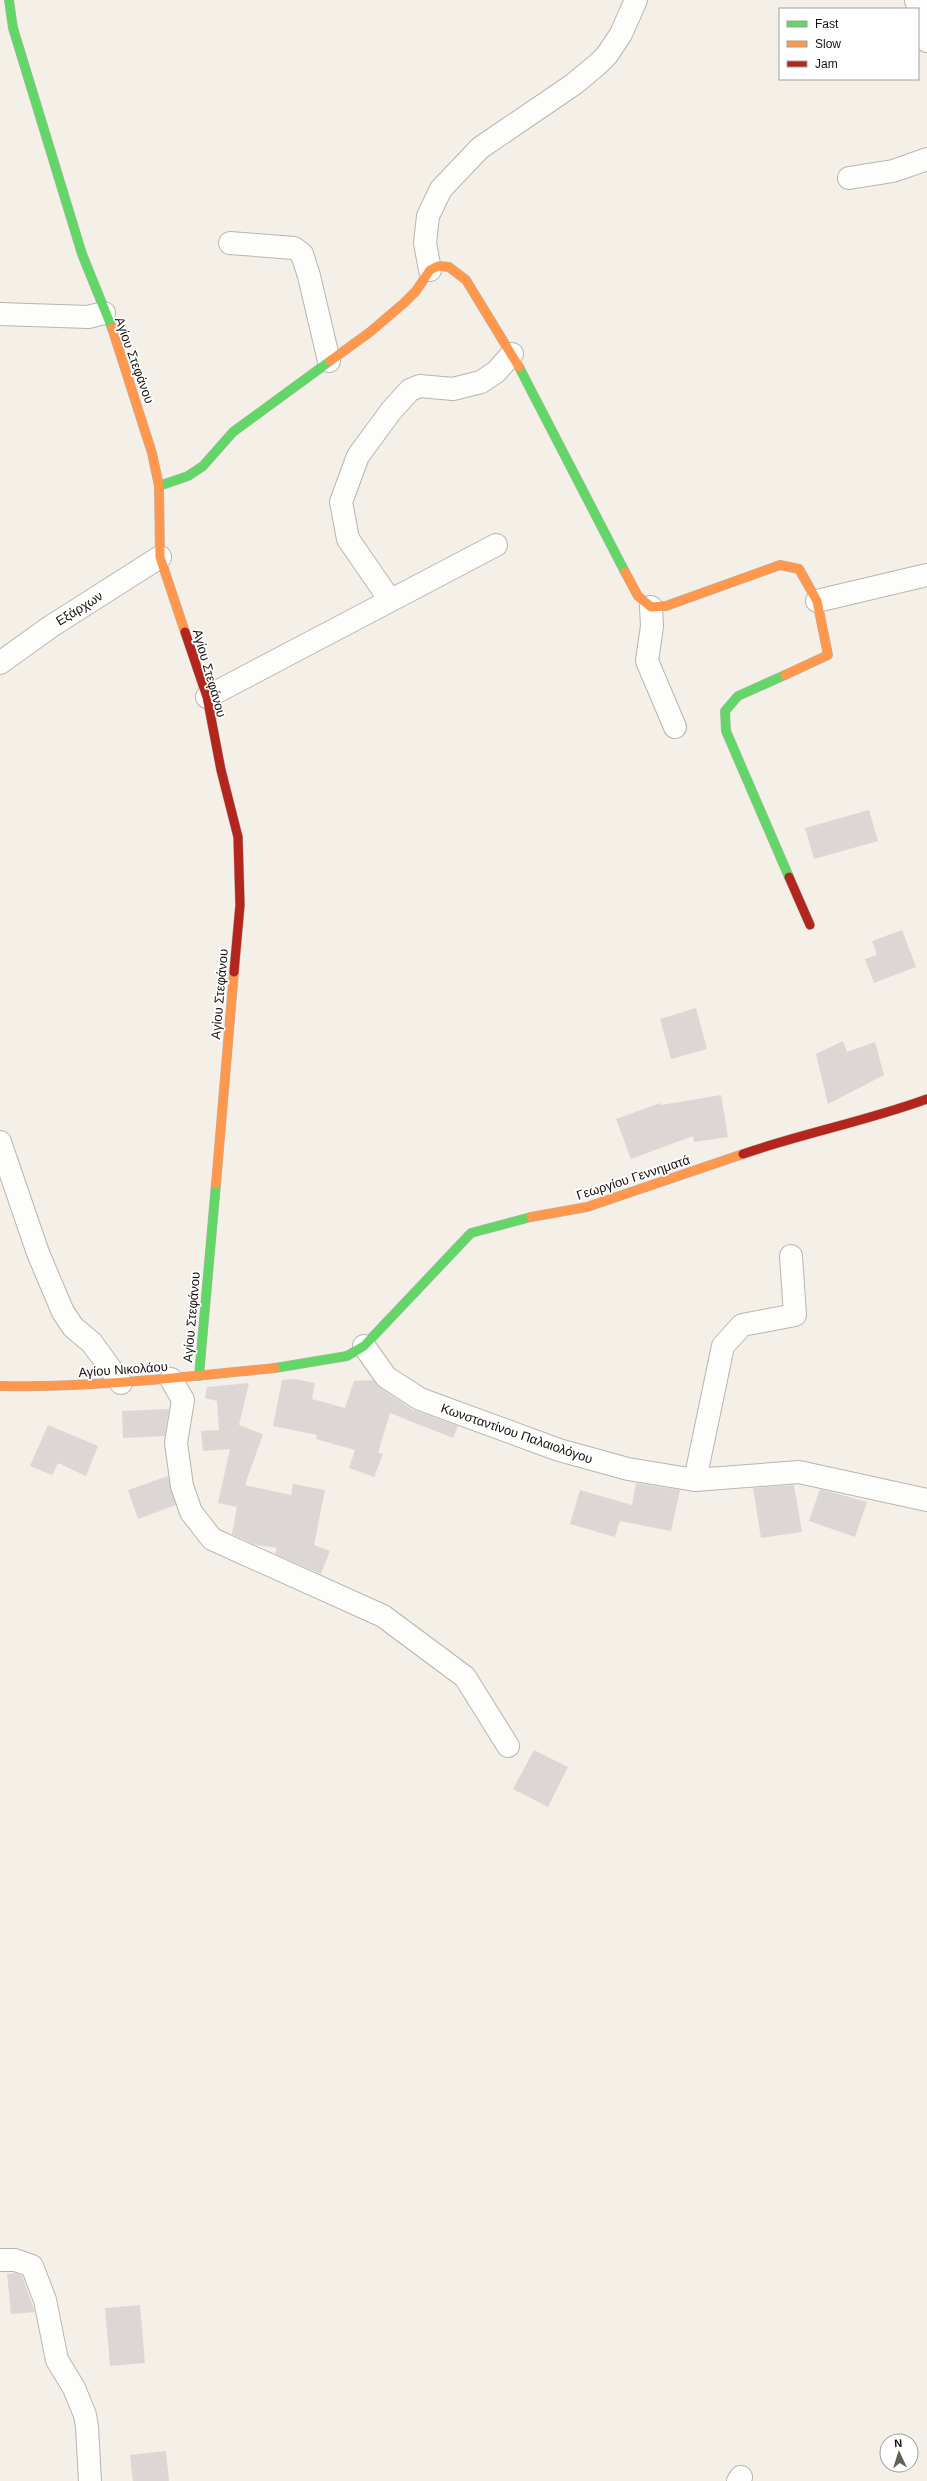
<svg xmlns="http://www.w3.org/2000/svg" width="927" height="2481" font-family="Helvetica,sans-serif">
  <rect width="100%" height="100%" fill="#f4efe7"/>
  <!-- building -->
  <g fill="#dcd7d5">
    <path d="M869 810 878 841 814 859 805 828Z"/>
    <path d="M902 930 916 967 874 983 865 959 877 955 872 941Z"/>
    <path d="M696 1008 707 1049 671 1059 660 1019Z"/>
    <path d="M843 1041 847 1052 875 1042 884 1075 828 1104 816 1054Z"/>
    <path d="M721 1095 728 1137 694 1142 693 1136 631 1159 616 1119 660 1103 661 1105Z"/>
    <path d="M294 1379 315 1383 312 1399 345 1408 354 1381 373 1380 379 1387 413 1410 458 1426 453 1438 390 1413 378 1453 383 1454 374 1477 349 1468 355 1450 316 1439 317 1435 273 1426 282 1380Z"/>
    <path d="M249 1383 239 1425 263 1434 245 1485 291 1495 293 1484 325 1490 314 1545 330 1551 321 1574 275 1554 277 1548 253 1544 232 1534 237 1507 218 1503 230 1449 203 1451 201 1431 219 1430 217 1401 205 1398 207 1387Z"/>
    <path d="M169 1409 165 1436 123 1438 122 1411Z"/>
    <path d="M48 1425 98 1446 86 1476 58 1463 52 1475 30 1466Z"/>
    <path d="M168 1476 176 1505 138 1519 128 1490Z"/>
    <path d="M636 1483 680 1490 671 1531 620 1521 615 1537 570 1524 580 1490 632 1505Z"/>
    <path d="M794 1485 802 1532 761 1538 753 1488Z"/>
    <path d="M820 1489 867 1502 855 1537 809 1521Z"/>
    <path d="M534 1750 568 1767 548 1807 513 1789Z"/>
    <path d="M15 2273 22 2276 35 2312 11 2314 7 2274Z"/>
    <path d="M140 2305 145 2363 110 2366 105 2308Z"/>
    <path d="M166 2451 169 2481H133L130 2455Z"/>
  </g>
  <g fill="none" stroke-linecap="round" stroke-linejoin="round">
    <defs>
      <g id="street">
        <path d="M916 0 927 41"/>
        <path d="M849 178 893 171 927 159"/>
        <path d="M230 243 294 248 302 254 309 276 329 361"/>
        <path d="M430 270 425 243 428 216 441 189 480 148 574 84 598 64 607 55 621 34 636 0"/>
        <path d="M0 314 88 317 104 313"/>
        <path d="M390 600 348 539 341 502 358 456 391 411 410 390 420 386 453 389 481 382 496 372 512 354"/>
        <path d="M817 601 927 575"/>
        <path d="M651 607 652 626 647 661 675 727"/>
        <path d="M0 663 50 627 160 557"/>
        <path d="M207 697 496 545"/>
        <path d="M0 1142 38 1253 63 1312 73 1327 92 1343 121 1383"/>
        <path d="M364 1346 386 1377 420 1399 559 1450 628 1469 695 1480 799 1472 927 1500"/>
        <path d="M171 1379 183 1400 176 1443 182 1486 191 1512 212 1539 383 1616 465 1677 508 1746"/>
        <path d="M695 1480 723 1346 742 1325 795 1315 791 1256"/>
        <path d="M0 2260H15L32 2266 45 2300 57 2360 74 2388 85 2415 87 2427 90 2481"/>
        <path d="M738 2481 741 2477"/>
      </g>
      <g id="fast">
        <path d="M9 0 13 28 82 254 112 328"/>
        <path d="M519 367 625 572"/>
        <path d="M159 486 188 476 203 466 233 432 330 361"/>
        <path d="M785 675 738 696 725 711 726 731 789 877"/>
        <path d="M275 1368 347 1356 364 1346 471 1233 531 1217"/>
        <path d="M199 1376 216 1184"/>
      </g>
      <g id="slow">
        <path d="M112 328 152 453 159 486 160 557 185 632"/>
        <path d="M330 361 370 332 404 303 416 291 430 270 438 266 449 267 466 280 519 367"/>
        <path d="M625 572 638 596 651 607 666 606 780 565 799 569 817 601 828 655 785 675"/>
        <path d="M216 1184 234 972"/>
        <path d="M531 1217 587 1207 743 1154"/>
        <path d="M0 1386C92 1388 183 1377 275 1368"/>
      </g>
      <g id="jam">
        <path d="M185 632 207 697 221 770 238 837 240 905 234 972"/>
        <path d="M789 877 810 925"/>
        <path d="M743 1154C804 1133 867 1121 927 1099"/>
      </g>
    </defs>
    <!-- street casing -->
    <use href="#street" stroke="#b9b5af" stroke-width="24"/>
    <!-- fast casing -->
    <use href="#fast" stroke="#b9b5af" stroke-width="10"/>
    <!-- slow casing -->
    <use href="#slow" stroke="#b9b5af" stroke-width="10"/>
    <!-- jam casing -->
    <use href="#jam" stroke="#b9b5af" stroke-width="10"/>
    <!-- street -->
    <use href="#street" stroke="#fdfdfb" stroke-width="22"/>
    <!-- fast -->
    <use href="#fast" stroke="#63d668" stroke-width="9"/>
    <!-- slow -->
    <use href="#slow" stroke="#ff974d" stroke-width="9"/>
    <!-- jam -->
    <use href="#jam" stroke="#b3261e" stroke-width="9"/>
  </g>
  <g text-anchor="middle" stroke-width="3.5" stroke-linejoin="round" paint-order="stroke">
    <!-- street labels -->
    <g font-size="13" fill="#15120d" stroke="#fff">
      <text transform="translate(135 360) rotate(70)" y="5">Αγίου Στεφάνου</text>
      <text transform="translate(79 608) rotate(-32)" y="5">Εξάρχων</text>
      <text transform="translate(210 673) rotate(74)" y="5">Αγίου Στεφάνου</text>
      <text transform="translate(219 994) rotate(-85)" y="5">Αγίου Στεφάνου</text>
      <text transform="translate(633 1177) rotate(-18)" y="5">Γεωργίου Γεννηματά</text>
      <text transform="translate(191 1317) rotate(-85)" y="5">Αγίου Στεφάνου</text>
      <text transform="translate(123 1369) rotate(-4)" y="5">Αγίου Νικολάου</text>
      <text transform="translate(517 1433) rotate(19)" y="5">Κωνσταντίνου Παλαιολόγου</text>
    </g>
  </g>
  <!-- legend -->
  <rect x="779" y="8" width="140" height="72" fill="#ffffff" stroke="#a1a09e"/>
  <rect x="787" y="21" width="20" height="6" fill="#63d668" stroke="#a1a09e"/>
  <text x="815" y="28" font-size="12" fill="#15120d">Fast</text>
  <rect x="787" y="41" width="20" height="6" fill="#ff974d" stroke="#a1a09e"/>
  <text x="815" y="48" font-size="12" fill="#15120d">Slow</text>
  <rect x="787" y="61" width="20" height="6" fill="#b3261e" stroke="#a1a09e"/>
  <text x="815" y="68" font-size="12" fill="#15120d">Jam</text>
  <!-- north arrow -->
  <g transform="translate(899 2453) rotate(356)"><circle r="19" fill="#ffffff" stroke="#a1a09e"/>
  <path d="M0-3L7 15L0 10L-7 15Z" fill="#635f59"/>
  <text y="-6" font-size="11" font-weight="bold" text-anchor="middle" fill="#15120d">N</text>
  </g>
</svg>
